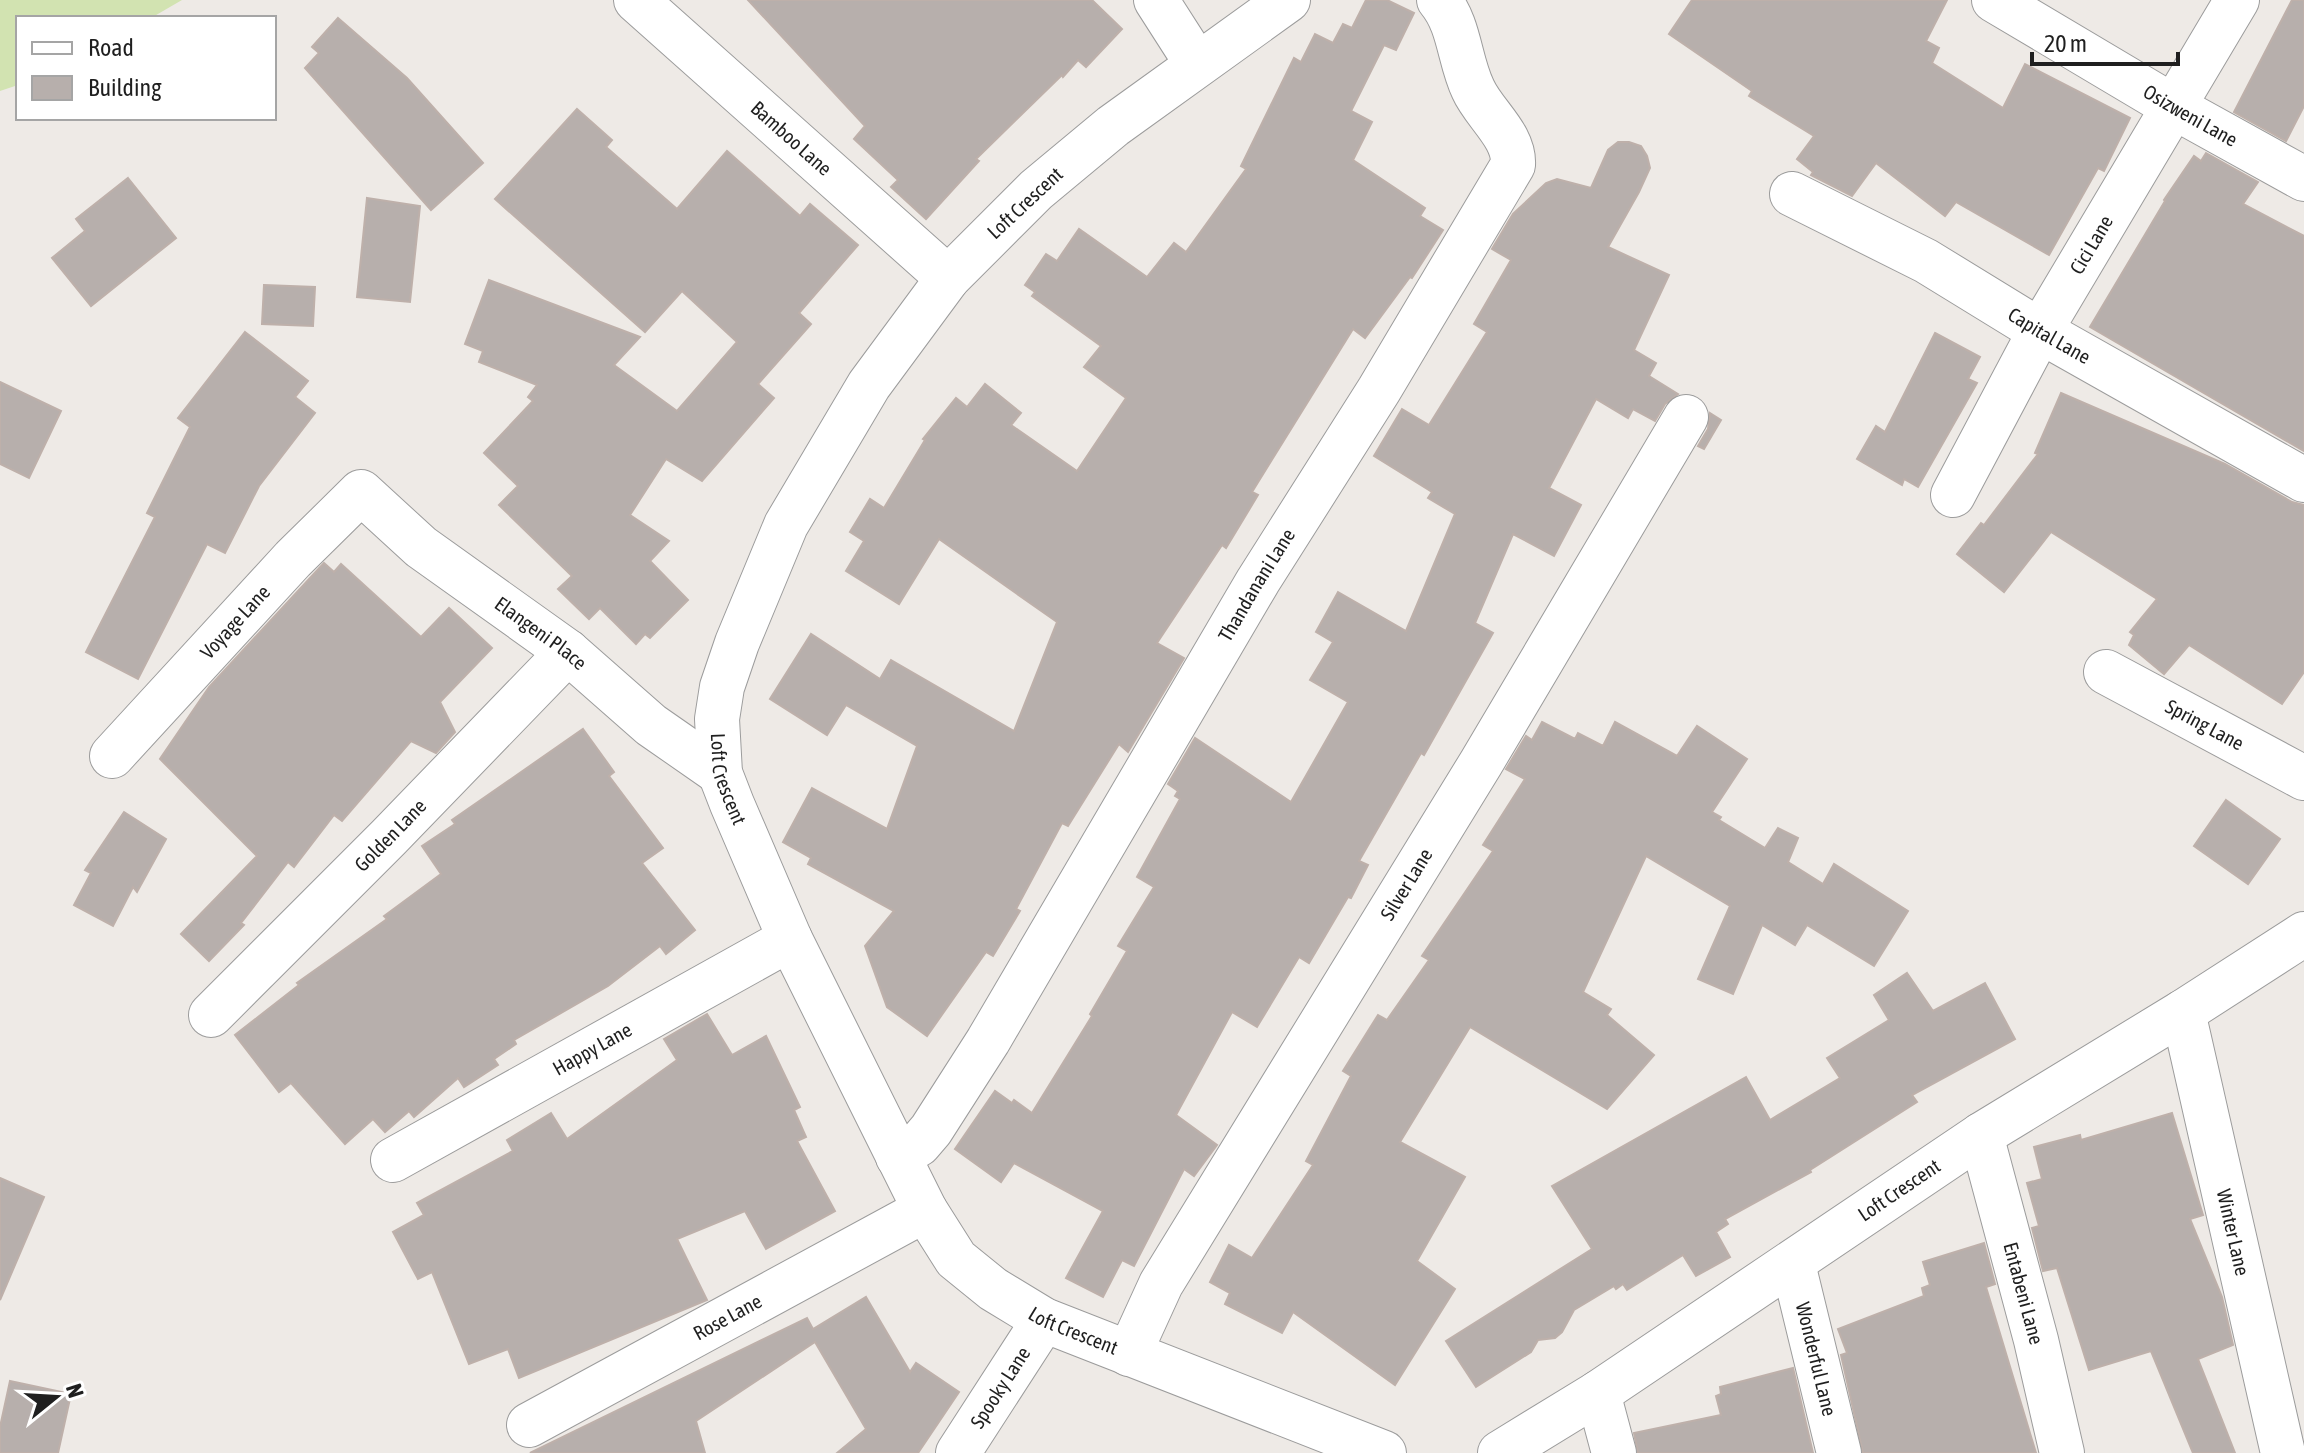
<svg xmlns="http://www.w3.org/2000/svg" width="2304" height="1453" font-family="'Asap Condensed',sans-serif">
  <rect width="100%" height="100%" fill="#eeeae6"/>
  <!-- grass -->
  <path fill="#d2e3b1" d="M0 0H182L151 18H18V85L0 91Z"/>
  <!-- building -->
  <g fill="#b7afac" stroke="#beb0aa" stroke-width="2">
    <path d="M748 0H1092L1122 29 1086 67 1078 60 1063 77 1062 75 976 159 979 161 926 219 891 187 898 180 854 139 865 126Z"/>
    <path d="M1366 0H1387L1414 13 1396 50 1384 45 1351 111 1372 122 1353 160 1425 208 1420 216 1443 230 1412 278 1410 277 1365 338 1353 329 1252 492 1258 495 1226 548 1222 545 1157 643 1184 658 1128 752 1119 744 1068 826 1062 823 1016 909 1020 911 993 956 986 952 927 1036 887 1007 865 946 894 911 808 864 811 858 783 842 812 788 887 829 917 746 846 705 827 735 770 699 811 634 880 679 891 660 1014 731 1057 622 939 539 899 604 846 571 864 541 850 532 870 499 884 508 925 440 923 439 956 398 967 407 985 384 1021 413 1011 425 1077 471 1126 398 1084 367 1101 346 1032 296 1035 292 1025 285 1046 254 1057 261 1079 229 1147 277 1174 243 1186 252 1246 169 1241 166 1294 58 1301 62 1315 34 1333 43 1343 24 1352 28Z"/>
    <path d="M1692 0H1947L1926 41 1939 48 1932 63 2003 108 2025 64 2130 118 2104 171 2098 168 2049 255 1956 202 1945 216 1876 163 1852 196 1811 175 1813 172 1797 159 1814 136 1749 96 1752 91 1669 34Z"/>
    <path d="M2292 0H2304V106L2286 141 2234 112Z"/>
    <path d="M338 18 407 78 483 163 431 210 305 68 319 53 312 47Z"/>
    <path d="M577 109 612 140 606 147 677 209 727 151 800 216 810 204 858 245 799 313 811 324 758 384 774 398 702 481 666 459 630 515 669 541 650 561 688 600 650 638 645 634 636 644 600 608 589 619 558 589 572 576 499 505 518 486 484 453 533 401 528 397 537 385 479 362 483 351 465 344 489 280 640 337 614 365 677 411 737 342 682 291 645 332 495 199Z"/>
    <path d="M1618 142H1629L1641 146 1647 156 1650 168 1639 192 1608 247 1669 275 1634 350 1656 363 1649 376 1678 394 1665 404 1655 421 1633 409 1628 418 1596 399 1549 488 1581 505 1554 556 1513 534 1475 623 1493 633 1424 755 1421 753 1359 861 1368 865 1351 898 1348 897 1309 963 1299 957 1257 1027 1232 1012 1176 1115 1217 1145 1194 1176 1184 1169 1134 1266 1122 1260 1103 1297 1066 1278 1103 1211 1014 1163 1001 1182 955 1149 995 1091 1012 1103 1014 1100 1032 1113 1092 1016 1090 1014 1127 951 1118 946 1154 887 1137 877 1180 799 1175 796 1178 791 1168 784 1195 738 1291 802 1348 702 1310 680 1333 642 1316 632 1338 592 1406 631 1455 514 1428 498 1432 492 1374 456 1402 409 1429 425 1487 332 1474 324 1511 260 1492 249 1513 214 1546 183 1557 179 1591 188 1608 150Z"/>
    <path d="M2206 153 2258 182 2243 204 2304 236V451L2090 327 2165 201 2164 200 2194 156 2201 161Z"/>
    <path d="M128 178 176 238 91 306 52 258 85 231 76 219Z"/>
    <path d="M367 198 420 206 410 302 357 297Z"/>
    <path d="M264 285 315 287 313 326 262 324Z"/>
    <path d="M245 332 308 381 295 397 315 413 259 486 225 553 207 544 138 679 86 652 155 517 147 513 190 427 178 418Z"/>
    <path d="M1935 333 1980 357 1968 379 1977 383 1918 487 1904 479 1902 485 1857 459 1876 426 1885 432Z"/>
    <path d="M0 382 61 411 29 478 0 464Z"/>
    <path d="M2061 393 2225 464 2292 502 2304 505V672L2282 704 2189 645 2164 674 2129 645 2134 635 2130 632 2157 599 2051 532 2004 592 1957 554 1981 523 1984 525 2038 454 2035 453Z"/>
    <path d="M1710 413 1721 420 1704 449 1698 446 1708 429Z"/>
    <path d="M324 563 334 572 341 564 421 637 449 608 492 648 440 702 455 732 436 753 411 741 342 821 334 815 294 867 288 862 241 923 244 925 209 961 181 934 257 856 160 759 209 687Z"/>
    <path d="M1542 722 1575 739 1578 733 1603 746 1615 722 1677 756 1697 726 1747 759 1712 812 1721 817 1719 820 1765 848 1778 828 1798 838 1788 862 1823 884 1834 864 1908 911 1874 966 1807 925 1795 945 1762 925 1733 994 1698 979 1730 906 1646 856 1583 992 1611 1009 1607 1015 1654 1055 1607 1109 1470 1027 1400 1142 1465 1177 1417 1261 1455 1289 1395 1385 1293 1312 1282 1333 1225 1304 1230 1293 1210 1282 1229 1245 1252 1258 1313 1165 1306 1161 1351 1076 1343 1071 1378 1015 1387 1020 1429 960 1422 956 1493 851 1483 845 1525 779 1506 769 1526 736 1532 740Z"/>
    <path d="M583 729 614 772 609 776 663 848 642 863 695 930 666 954 660 946 608 986 514 1040 516 1044 494 1059 498 1065 464 1087 458 1078 414 1117 409 1111 385 1132 373 1119 345 1144 291 1083 279 1092 235 1035 299 985 297 983 387 919 384 916 441 874 422 846 455 824 452 820Z"/>
    <path d="M2226 800 2280 839 2248 884 2194 846Z"/>
    <path d="M124 812 166 839 137 892 133 887 113 926 74 905 91 873 85 870Z"/>
    <path d="M1907 973 1933 1011 1985 983 2015 1039 1912 1095 1917 1102 1810 1170 1811 1172 1725 1219 1728 1224 1716 1232 1730 1257 1696 1276 1683 1255 1627 1290 1623 1284 1616 1289 1614 1286 1574 1310 1562 1332 1555 1338 1538 1340 1531 1352 1476 1387 1446 1341 1592 1249 1552 1186 1746 1077 1770 1120 1840 1078 1827 1058 1889 1020 1874 995Z"/>
    <path d="M707 1014 732 1055 766 1036 800 1107 794 1110 806 1137 797 1141 835 1211 766 1249 745 1211 677 1239 707 1300 519 1378 508 1349 469 1364 432 1272 418 1279 393 1232 424 1215 417 1203 513 1151 507 1140 551 1113 567 1139 677 1060 664 1039Z"/>
    <path d="M2172 1113 2203 1215 2190 1219 2222 1297 2233 1345 2198 1359 2235 1453H2193L2151 1351 2089 1370 2057 1268 2043 1271 2032 1228 2039 1226 2027 1183 2042 1179 2034 1147 2080 1135 2081 1140Z"/>
    <path d="M0 1178 44 1197 0 1300Z"/>
    <path d="M1984 1243 1995 1284 1986 1287 2036 1453H1863L1841 1355 1847 1353 1838 1329 1924 1296 1922 1288 1930 1285 1923 1262Z"/>
    <path d="M866 1297 910 1372 916 1363 959 1392 918 1453H837L866 1429 815 1342 696 1421 705 1453H530L807 1318 813 1329Z"/>
    <path d="M1793 1368 1813 1453H1638L1634 1433 1721 1415 1716 1396 1721 1394 1720 1387Z"/>
    <path d="M10 1381 71 1394 58 1453H0V1427Z"/>
  </g>
  <g fill="none" stroke-linecap="round" stroke-linejoin="round">
    <defs>
      <g id="street">
        <path id="s1" d="M636 0 948 278"/>
        <path d="M1156 0 1197 64"/>
        <path id="s2" d="M1288 0 1113 126 1036 190 948 278 869 385 786 525 737 643 722 687 717 719 720 773 732 804 790 939 925 1210 956 1259 993 1289 1044 1320 1384 1453"/>
        <path id="s3" d="M1994 0 2174 107 2304 179"/>
        <path id="s4" d="M1792 194 1926 261 2040 331 2304 480"/>
        <path id="s5" d="M1953 495 2040 331 2237 0"/>
        <path id="s6" d="M2106 672 2304 778"/>
        <path id="s7" d="M112 756 293 559 361 492 421 547 568 652 651 725 720 773"/>
        <path id="s8" d="M2183 1012 2283 1453"/>
        <path id="s9" d="M211 1015 389 837 568 652"/>
        <path id="s10" d="M1981 1135 2036 1340 2062 1453"/>
        <path id="s11" d="M898 1157 919 1144 931 1130 988 1041 1258 581 1379 390 1513 165C1515 136 1484 114 1473 89 1459 60 1460 25 1439 0"/>
        <path id="s12" d="M393 1160 790 939"/>
        <path id="s13" d="M1793 1264 1839 1453"/>
        <path id="s14" d="M1129 1354 1161 1284 1481 763 1686 417"/>
        <path d="M1598 1393 1614 1453"/>
        <path id="s15" d="M529 1425 925 1210"/>
        <path id="s16" d="M958 1453 1044 1320"/>
        <path id="s17" d="M1500 1453 1598 1393 1981 1135 2183 1012 2304 934"/>
      </g>
    </defs>
    <!-- street casing -->
    <use href="#street" stroke="#9c9c9c" stroke-width="46"/>
    <!-- street -->
    <use href="#street" stroke="#fff" stroke-width="44"/>
  </g>
  <g text-anchor="middle" stroke-width="8" stroke-linejoin="round" paint-order="stroke">
    <!-- street labels -->
    <g font-size="20" fill="#1f1f1f" stroke="#fff">
      <text dy="7" stroke="none"><textPath href="#s3" startOffset="228">Osizweni Lane</textPath></text>
      <text dy="7" stroke="none"><textPath href="#s1" startOffset="208">Bamboo Lane</textPath></text>
      <text transform="translate(1025 203) rotate(-43)" y="7">Loft Crescent</text>
      <text dy="7" stroke="none"><textPath href="#s5" startOffset="286">Cici Lane</textPath></text>
      <text dy="7" stroke="none"><textPath href="#s4" startOffset="294">Capital Lane</textPath></text>
      <text dy="7" stroke="none"><textPath href="#s11" startOffset="678">Thandanani Lane</textPath></text>
      <text dy="7" stroke="none"><textPath href="#s7" startOffset="182">Voyage Lane</textPath></text>
      <text dy="7" stroke="none"><textPath href="#s7" startOffset="592">Elangeni Place</textPath></text>
      <text dy="7" stroke="none"><textPath href="#s6" startOffset="112">Spring Lane</textPath></text>
      <text dy="7" stroke="none"><textPath href="#s2" startOffset="1004">Loft Crescent</textPath></text>
      <text dy="7" stroke="none"><textPath href="#s9" startOffset="254">Golden Lane</textPath></text>
      <text dy="7" stroke="none"><textPath href="#s14" startOffset="546">Silver Lane</textPath></text>
      <text dy="7" stroke="none"><textPath href="#s12" startOffset="228">Happy Lane</textPath></text>
      <text dy="7" stroke="none"><textPath href="#s17" startOffset="478">Loft Crescent</textPath></text>
      <text dy="7" stroke="none"><textPath href="#s8" startOffset="226">Winter Lane</textPath></text>
      <text dy="7" stroke="none"><textPath href="#s10" startOffset="164">Entabeni Lane</textPath></text>
      <text dy="7" stroke="none"><textPath href="#s15" startOffset="226">Rose Lane</textPath></text>
      <text dy="7" stroke="none"><textPath href="#s2" startOffset="1676">Loft Crescent</textPath></text>
      <text dy="7" stroke="none"><textPath href="#s13" startOffset="98">Wonderful Lane</textPath></text>
      <text dy="7" stroke="none"><textPath href="#s16" startOffset="78">Spooky Lane</textPath></text>
    </g>
  </g>
  <!-- legend -->
  <rect x="16" y="16" width="260" height="104" fill="#ffffff" stroke="#a5a5a5" stroke-width="2"/>
  <rect x="32" y="42" width="40" height="12" fill="#ffffff" stroke="#a5a5a5" stroke-width="2"/>
  <text x="88" y="56" font-size="24" fill="#1f1f1f">Road</text>
  <rect x="32" y="76" width="40" height="24" fill="#b7afac" stroke="#a5a5a5" stroke-width="2"/>
  <text x="88" y="96" font-size="24" fill="#1f1f1f">Building</text>
  <!-- north arrow -->
  <g transform="translate(56 1397) rotate(72)" stroke="#ffffff" stroke-width="6" paint-order="stroke">
  <path d="M0-6L14 30L0 20L-14 30Z" fill="#1f1f1f"/>
  <text y="-12" font-size="22" font-weight="bold" text-anchor="middle" fill="#1f1f1f">N</text>
  </g>
  <!-- scale -->
  <path d="M2032 52v12h146v-12" fill="none" stroke="#1f1f1f" stroke-width="4"/>
  <text x="2044" y="52" font-size="24" fill="#1f1f1f" stroke="#ffffff" stroke-width="6" paint-order="stroke">20 m</text>
</svg>
